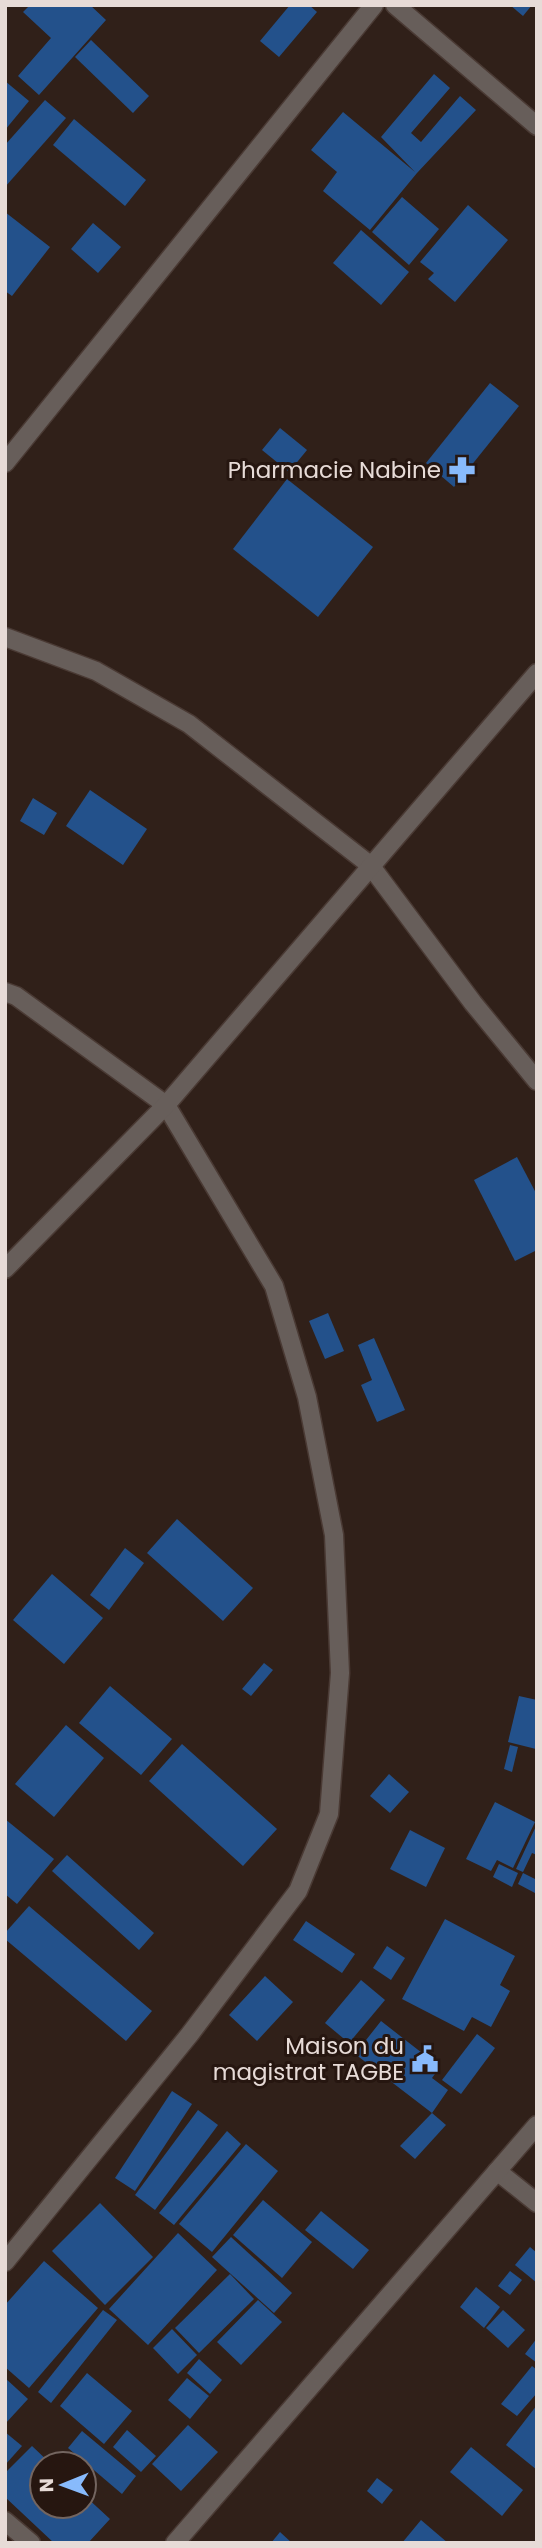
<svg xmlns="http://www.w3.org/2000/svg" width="542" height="2548" font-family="Poppins,sans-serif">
  <rect width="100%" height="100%" fill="#302019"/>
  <!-- building -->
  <g fill="#23518b">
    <path d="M30 5H90L106 20 39 95 18 76 51 38 23 12Z"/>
    <path d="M290 5H309L317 12 279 57 260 41Z"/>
    <path d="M510 5H532L523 16Z"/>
    <path d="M91 40 149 96 133 113 75 57Z"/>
    <path d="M434 74 450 88 411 133 421 142 460 96 476 110 417 173 370 230 323 191 337 172 311 150 343 112 415 172 381 137Z"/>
    <path d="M5 81 29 101 5 130Z"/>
    <path d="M45 100 66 118 5 187V145Z"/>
    <path d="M74 119 146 180 125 206 53 145Z"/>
    <path d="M402 197 439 229 409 265 372 232Z"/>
    <path d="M468 205 508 240 455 302 428 279 434 273 420 262Z"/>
    <path d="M5 212 50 247 12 296 5 291Z"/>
    <path d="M93 223 121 247 98 273 71 249Z"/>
    <path d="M361 230 409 272 381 305 333 263Z"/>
    <path d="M490 383 519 406 454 487 426 463Z"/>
    <path d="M280 428 307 450 289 472 262 450Z"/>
    <path d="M287 479 373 547 318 617 233 549Z"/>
    <path d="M90 790 147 829 123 865 66 826Z"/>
    <path d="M33 798 57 813 44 835 20 821Z"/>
    <path d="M517 1157 537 1195V1250L515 1261 474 1180Z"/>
    <path d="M328 1313 344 1351 325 1359 309 1321Z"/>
    <path d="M374 1338 405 1410 377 1422 361 1385 372 1380 358 1345Z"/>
    <path d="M177 1519 253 1588 223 1621 147 1553Z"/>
    <path d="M125 1548 144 1563 109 1610 90 1595Z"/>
    <path d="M52 1574 103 1618 64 1664 13 1620Z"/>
    <path d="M264 1663 273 1670 251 1696 242 1689Z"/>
    <path d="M110 1686 172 1739 141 1775 79 1723Z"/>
    <path d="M519 1696 537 1700 536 1749 508 1742Z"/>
    <path d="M66 1725 104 1758 54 1817 15 1784Z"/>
    <path d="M182 1744 277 1829 243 1866 149 1781Z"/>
    <path d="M510 1745 518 1747 512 1772 504 1769Z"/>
    <path d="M389 1774 409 1792 390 1813 370 1796Z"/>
    <path d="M495 1802 535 1822 513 1868 497 1860 491 1871 466 1859Z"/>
    <path d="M5 1819 54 1859 17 1904 5 1894Z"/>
    <path d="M537 1824V1855L532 1853 523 1872 516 1869Z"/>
    <path d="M410 1830 445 1848 426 1887 390 1869Z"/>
    <path d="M67 1855 154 1933 139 1950 52 1871Z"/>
    <path d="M499 1864 518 1873 512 1887 493 1877Z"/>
    <path d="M523 1873 537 1880 535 1893 518 1884Z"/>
    <path d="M29 1906 152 2011 126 2041 5 1939V1933Z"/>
    <path d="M445 1919 515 1956 500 1985 510 1991 491 2027 472 2017 464 2031 402 1999Z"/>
    <path d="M306 1921 355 1954 342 1973 293 1940Z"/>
    <path d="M387 1946 405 1958 391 1980 373 1968Z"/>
    <path d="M265 1976 293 2002 257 2041 229 2015Z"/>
    <path d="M361 1980 385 2000 349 2043 325 2023Z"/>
    <path d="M381 2021 440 2067 432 2078 448 2090 432 2113 355 2054Z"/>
    <path d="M477 2034 495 2048 461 2094 442 2080Z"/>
    <path d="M172 2091 192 2104 135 2191 115 2178Z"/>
    <path d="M198 2110 218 2125 155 2210 135 2195Z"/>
    <path d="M432 2113 446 2125 415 2159 400 2146Z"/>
    <path d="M227 2131 241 2144 174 2225 159 2213Z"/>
    <path d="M246 2144 278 2171 212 2252 179 2224Z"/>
    <path d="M263 2200 312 2242 282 2278 233 2235Z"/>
    <path d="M100 2203 153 2257 105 2305 52 2251Z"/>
    <path d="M321 2211 369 2250 353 2269 305 2230Z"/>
    <path d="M178 2233 217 2270 148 2345 109 2309Z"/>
    <path d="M231 2237 292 2293 274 2313 212 2257Z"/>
    <path d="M530 2247 537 2253V2283L515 2265Z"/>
    <path d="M44 2261 98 2308 29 2388 5 2367V2305Z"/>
    <path d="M510 2271 522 2280 510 2295 498 2286Z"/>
    <path d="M230 2274 254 2299 199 2353 175 2328Z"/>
    <path d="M476 2287 500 2307 484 2328 460 2307Z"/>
    <path d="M258 2300 282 2322 241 2365 217 2342Z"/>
    <path d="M103 2310 117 2320 51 2403 38 2392Z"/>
    <path d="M503 2310 525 2330 508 2348 486 2328Z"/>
    <path d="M172 2329 197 2355 178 2374 153 2348Z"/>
    <path d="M537 2338V2363L525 2354Z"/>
    <path d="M199 2359 222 2380 210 2394 187 2373Z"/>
    <path d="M532 2366 537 2370V2393L517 2416 501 2404Z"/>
    <path d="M87 2373 132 2411 104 2444 60 2406Z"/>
    <path d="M5 2378 28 2399 5 2424Z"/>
    <path d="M187 2378 209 2396 190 2419 168 2400Z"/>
    <path d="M537 2405V2470L506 2445Z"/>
    <path d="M188 2425 218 2452 181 2491 152 2464Z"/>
    <path d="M127 2430 156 2456 141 2472 113 2447Z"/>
    <path d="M82 2431 136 2476 122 2494 68 2448Z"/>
    <path d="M5 2432 22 2446 5 2465Z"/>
    <path d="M32 2446 51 2464H42V2506H84V2495L110 2519 88 2543H54L5 2497V2473Z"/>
    <path d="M471 2447 523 2490 502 2516 450 2472Z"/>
    <path d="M377 2478 393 2490 382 2504 367 2491Z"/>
    <path d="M421 2520 448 2543H402Z"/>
    <path d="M280 2532 292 2543H271Z"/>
  </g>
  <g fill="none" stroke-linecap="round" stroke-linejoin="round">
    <defs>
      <g id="minor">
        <path d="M395 5 537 126"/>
        <path d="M5 463 374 5"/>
        <path d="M5 637 96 671 189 724 370 865 473 1003 537 1081"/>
        <path d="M5 992 16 996 166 1105 274 1286 307 1397 334 1535 340 1673 329 1814 298 1891 190 2034 5 2262"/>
        <path d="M5 1269 166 1105 537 673"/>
        <path d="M497 2171 537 2203"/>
        <path d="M5 2521 31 2543"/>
        <path d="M175 2543 537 2125"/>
      </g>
    </defs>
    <!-- minor casing -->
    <use href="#minor" stroke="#4a3a34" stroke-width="21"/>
    <!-- minor -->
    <use href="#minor" stroke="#675e5a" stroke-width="18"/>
  </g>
  <!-- icons -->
  <defs>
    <symbol id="pharmacy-bare" viewBox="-9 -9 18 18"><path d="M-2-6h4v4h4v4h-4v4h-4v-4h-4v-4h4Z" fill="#88bafc" stroke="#261610" stroke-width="2.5" paint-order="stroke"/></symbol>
    <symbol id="civic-bare" viewBox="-9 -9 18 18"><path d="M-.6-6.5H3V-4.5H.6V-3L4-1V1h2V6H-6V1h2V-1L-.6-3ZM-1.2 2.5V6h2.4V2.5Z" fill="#88bafc" stroke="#261610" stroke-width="2.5" paint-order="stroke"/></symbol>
  </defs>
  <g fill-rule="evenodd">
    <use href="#pharmacy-bare" x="443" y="451" width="38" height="38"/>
    <use href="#civic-bare" x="406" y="2040" width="38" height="38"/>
  </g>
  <g text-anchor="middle" stroke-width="6" stroke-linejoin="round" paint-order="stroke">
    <!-- poi labels -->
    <g font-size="23" fill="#e7dbd7" stroke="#261610" text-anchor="end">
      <text x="441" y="478">Pharmacie Nabine</text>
      <text x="404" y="2054">Maison du<tspan x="404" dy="26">magistrat TAGBE</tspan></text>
    </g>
  </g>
  <!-- border -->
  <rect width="542" height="2548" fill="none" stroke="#e7dbd7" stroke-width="14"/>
  <!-- north arrow -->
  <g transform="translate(63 2485) rotate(269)"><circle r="33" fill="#261610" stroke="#736560" stroke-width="2"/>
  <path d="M0-5L12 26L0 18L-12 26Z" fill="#88bafc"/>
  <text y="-10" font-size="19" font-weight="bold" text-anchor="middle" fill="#e7dbd7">N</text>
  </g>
</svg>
